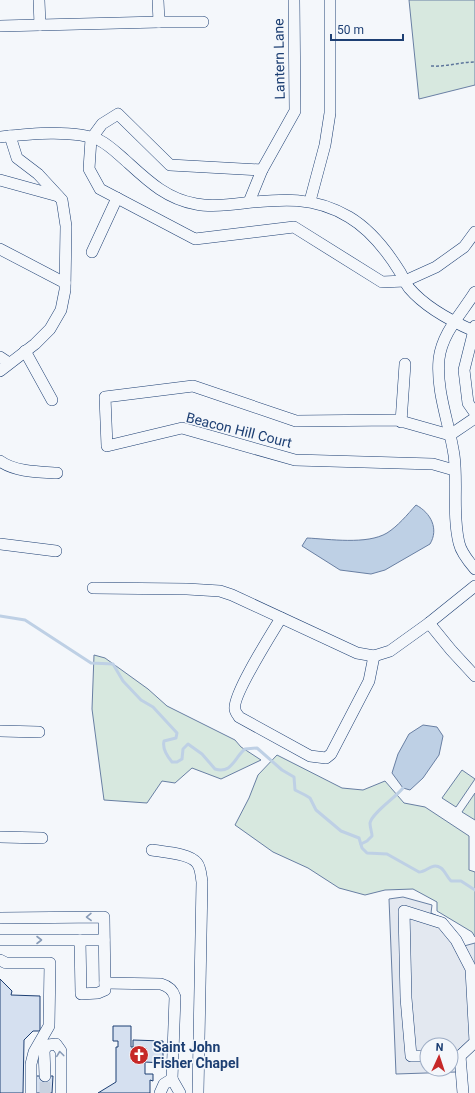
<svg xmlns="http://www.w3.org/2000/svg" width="475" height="1093" font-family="Roboto,sans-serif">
  <rect width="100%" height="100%" fill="#f4f7fb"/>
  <!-- green -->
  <g fill="#d7e8df" stroke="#687fa3">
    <path d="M409 0H475V85L419 99Z"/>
    <path d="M94 655 105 658 148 689 167 706 235 740 241 747 261 760 221 779 192 768 175 783 162 781 147 803 104 800 92 709Z"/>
    <path d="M277 755 342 788 363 790 385 781 404 803 425 807 469 836V870L475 872V937L472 932 437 911V902L413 889 385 890 365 895 339 888 308 868 273 852 235 825 249 798 258 775Z"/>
    <path d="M462 770 475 779 456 807 442 798Z"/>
    <path d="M475 793V820L462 812Z"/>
  </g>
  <!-- parking -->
  <path fill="#e3e8f0" stroke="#687fa3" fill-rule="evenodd" d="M403 897 432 905 431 913 442 918 454 929 464 946 475 943V1042L456 1072 396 1074 389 899ZM427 1045H451V1069H427Z"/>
  <!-- water -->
  <g fill="#bed0e5" stroke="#687fa3">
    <path d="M416 505C431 513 439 529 430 544L385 570 371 574 340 570 302 546 307 538C329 539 367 545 387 533 398 526 407 515 416 505Z"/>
    <path d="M423 725 437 727 443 736 439 755 423 778 410 790 403 788 392 773 398 754 409 734Z"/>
  </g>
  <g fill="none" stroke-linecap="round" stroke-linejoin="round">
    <!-- stream -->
    <g stroke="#bed0e5" stroke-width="3">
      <path d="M0 616 25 620 91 663 113 664 123 681 141 700 153 707 177 733 176 738 164 741C162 749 167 756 172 762H177L182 759 183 749 188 744 202 754 215 769C232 774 234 758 245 749L257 748 282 770 294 777 295 790 305 795 310 798 316 810 341 831 359 838 362 848 367 853 387 854 419 872C427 872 432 862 441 868 445 871 447 877 451 881H461L475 890"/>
      <path d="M361 844 367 841 372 836C372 832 370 828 370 823 372 813 395 798 403 788"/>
    </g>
  </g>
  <!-- building -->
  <g fill="#d5e0f0" stroke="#1d3f73">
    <path d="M0 979 12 991 11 995 40 996V1031H33L24 1040 23 1093H0Z"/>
    <path d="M113 1026H131V1047H133V1040L163 1041V1063L145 1062V1074H153V1081L150 1080V1093H98L116 1082V1047H118V1041H113Z"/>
    <path d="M36 1076H53L52 1093H36Z"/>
  </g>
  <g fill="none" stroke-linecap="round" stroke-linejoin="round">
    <!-- minor-tunnel -->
    <path stroke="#c9d2e0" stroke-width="11" stroke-dasharray="11 5.5" stroke-linecap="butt" d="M45 1093V1076"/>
    <defs>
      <g id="minor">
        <path d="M39 0 40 25"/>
        <path d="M159 22H203"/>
        <path d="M0 26 159 22 158 0"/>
        <path d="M0 137C28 134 73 129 99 140 109 145 117 153 125 160 147 180 166 199 196 204 211 207 229 205 244 203 282 199 314 196 349 217 371 230 387 251 400 272 403 277 405 283 409 288 426 308 451 321 474 331"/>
        <path d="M262 170 170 165 118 114 102 124 91 139 89 169 100 189 195 239 294 227 382 282 405 281 436 267 464 247 475 232"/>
        <path d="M0 180 58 196"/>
        <path d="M310 201 325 145 330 113V0"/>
        <path d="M249 202 262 170 295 111 294 0"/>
        <path d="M0 249 65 283"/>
        <path d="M92 252 117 198"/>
        <path d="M475 292C462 313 442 333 439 359 436 392 449 422 454 455 458 484 452 514 459 543 461 552 469 562 475 569"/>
        <path d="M475 326 464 370 468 403 475 413"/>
        <path d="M25 351 52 400"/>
        <path d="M0 357 9 363"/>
        <path d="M0 371 35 344 50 329 61 310 65 290 66 226 62 200 38 174 17 158 10 136"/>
        <path d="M401 422 405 364"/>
        <path d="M0 461C15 472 39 472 57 473"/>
        <path d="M454 470 433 464 295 460 182 428 107 446 105 397 193 386 296 421 397 420 450 435 475 418"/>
        <path d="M0 544 56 551"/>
        <path d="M93 588 187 589 220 591 232 595 357 653 374 656 390 651 429 623 475 586"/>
        <path d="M281 618C272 633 232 696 235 709 235 712 238 715 239 717L310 756 326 758 331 754 369 681 374 656"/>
        <path d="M429 623 451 650 475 676"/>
        <path d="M0 731 39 732"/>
        <path d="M0 837 42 838"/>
        <path d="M152 850C163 852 190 853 197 863 201 868 201 876 202 882L198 1093"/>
        <path d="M0 918 104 917 105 990 98 993 81 994 80 940H0"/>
        <path d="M80 940H104"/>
        <path d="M0 960 6 963H50L49 1026 34 1052 31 1064V1093"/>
        <path d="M105 983 161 984C168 986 173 990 175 997L172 1079"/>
        <path d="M427 1056H411L406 998 404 911 442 923 456 940 471 969 475 1042 460 1056H451"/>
        <path d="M460 1056 463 1093"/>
        <path d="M45 1076 44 1050 48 1045 56 1044 61 1051V1093"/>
        <path d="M160 1093 164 1084 172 1079 180 1093"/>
      </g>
    </defs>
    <!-- minor casing -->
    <use href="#minor" stroke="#1d3f73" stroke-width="12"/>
    <!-- path -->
    <path stroke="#5e769c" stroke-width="1.5" stroke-dasharray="3 2" stroke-linecap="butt" d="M431 66C446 67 460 62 475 62"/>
    <!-- minor -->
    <use href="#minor" stroke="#f4f7fb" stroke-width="11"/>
  </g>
  <!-- one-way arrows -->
  <defs><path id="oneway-chevron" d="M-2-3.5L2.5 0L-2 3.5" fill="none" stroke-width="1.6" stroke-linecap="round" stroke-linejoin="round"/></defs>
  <g stroke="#889bb7">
    <use href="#oneway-chevron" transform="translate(89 917) rotate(179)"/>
    <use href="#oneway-chevron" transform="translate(39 940)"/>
    <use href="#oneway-chevron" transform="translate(60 1054) rotate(-97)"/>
  </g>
  <!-- icons -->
  <defs>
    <symbol id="church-disc" viewBox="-11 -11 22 22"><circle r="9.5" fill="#c62828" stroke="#f4f7fb"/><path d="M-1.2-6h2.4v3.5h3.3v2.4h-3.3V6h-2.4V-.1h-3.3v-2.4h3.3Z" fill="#fff"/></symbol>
  </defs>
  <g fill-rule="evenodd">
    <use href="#church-disc" x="128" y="1044" width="22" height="22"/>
  </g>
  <g text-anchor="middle" stroke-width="3" stroke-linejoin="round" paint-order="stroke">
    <!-- street labels -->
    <g font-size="14" fill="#1d3f73" stroke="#f4f7fb">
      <text transform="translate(279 59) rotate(-91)" y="5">Lantern Lane</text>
      <text transform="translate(239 430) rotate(14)" y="5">Beacon Hill Court</text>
    </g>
    <!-- poi labels -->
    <g font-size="14" font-weight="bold" fill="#1d3f73" stroke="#f4f7fb" text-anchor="start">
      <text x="153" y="1052">Saint John<tspan x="153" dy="16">Fisher Chapel</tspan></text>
    </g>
  </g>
  <!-- north arrow -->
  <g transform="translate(439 1057) rotate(3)"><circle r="19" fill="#f4f7fb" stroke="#9eadc5"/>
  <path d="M0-3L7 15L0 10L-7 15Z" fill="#c62828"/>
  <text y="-6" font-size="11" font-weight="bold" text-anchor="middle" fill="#1d3f73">N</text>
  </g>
  <!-- scale -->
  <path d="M331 34v6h72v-6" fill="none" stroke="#1d3f73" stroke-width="2"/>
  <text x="337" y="34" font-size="12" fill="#1d3f73" stroke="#f4f7fb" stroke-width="3" paint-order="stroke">50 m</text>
</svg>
